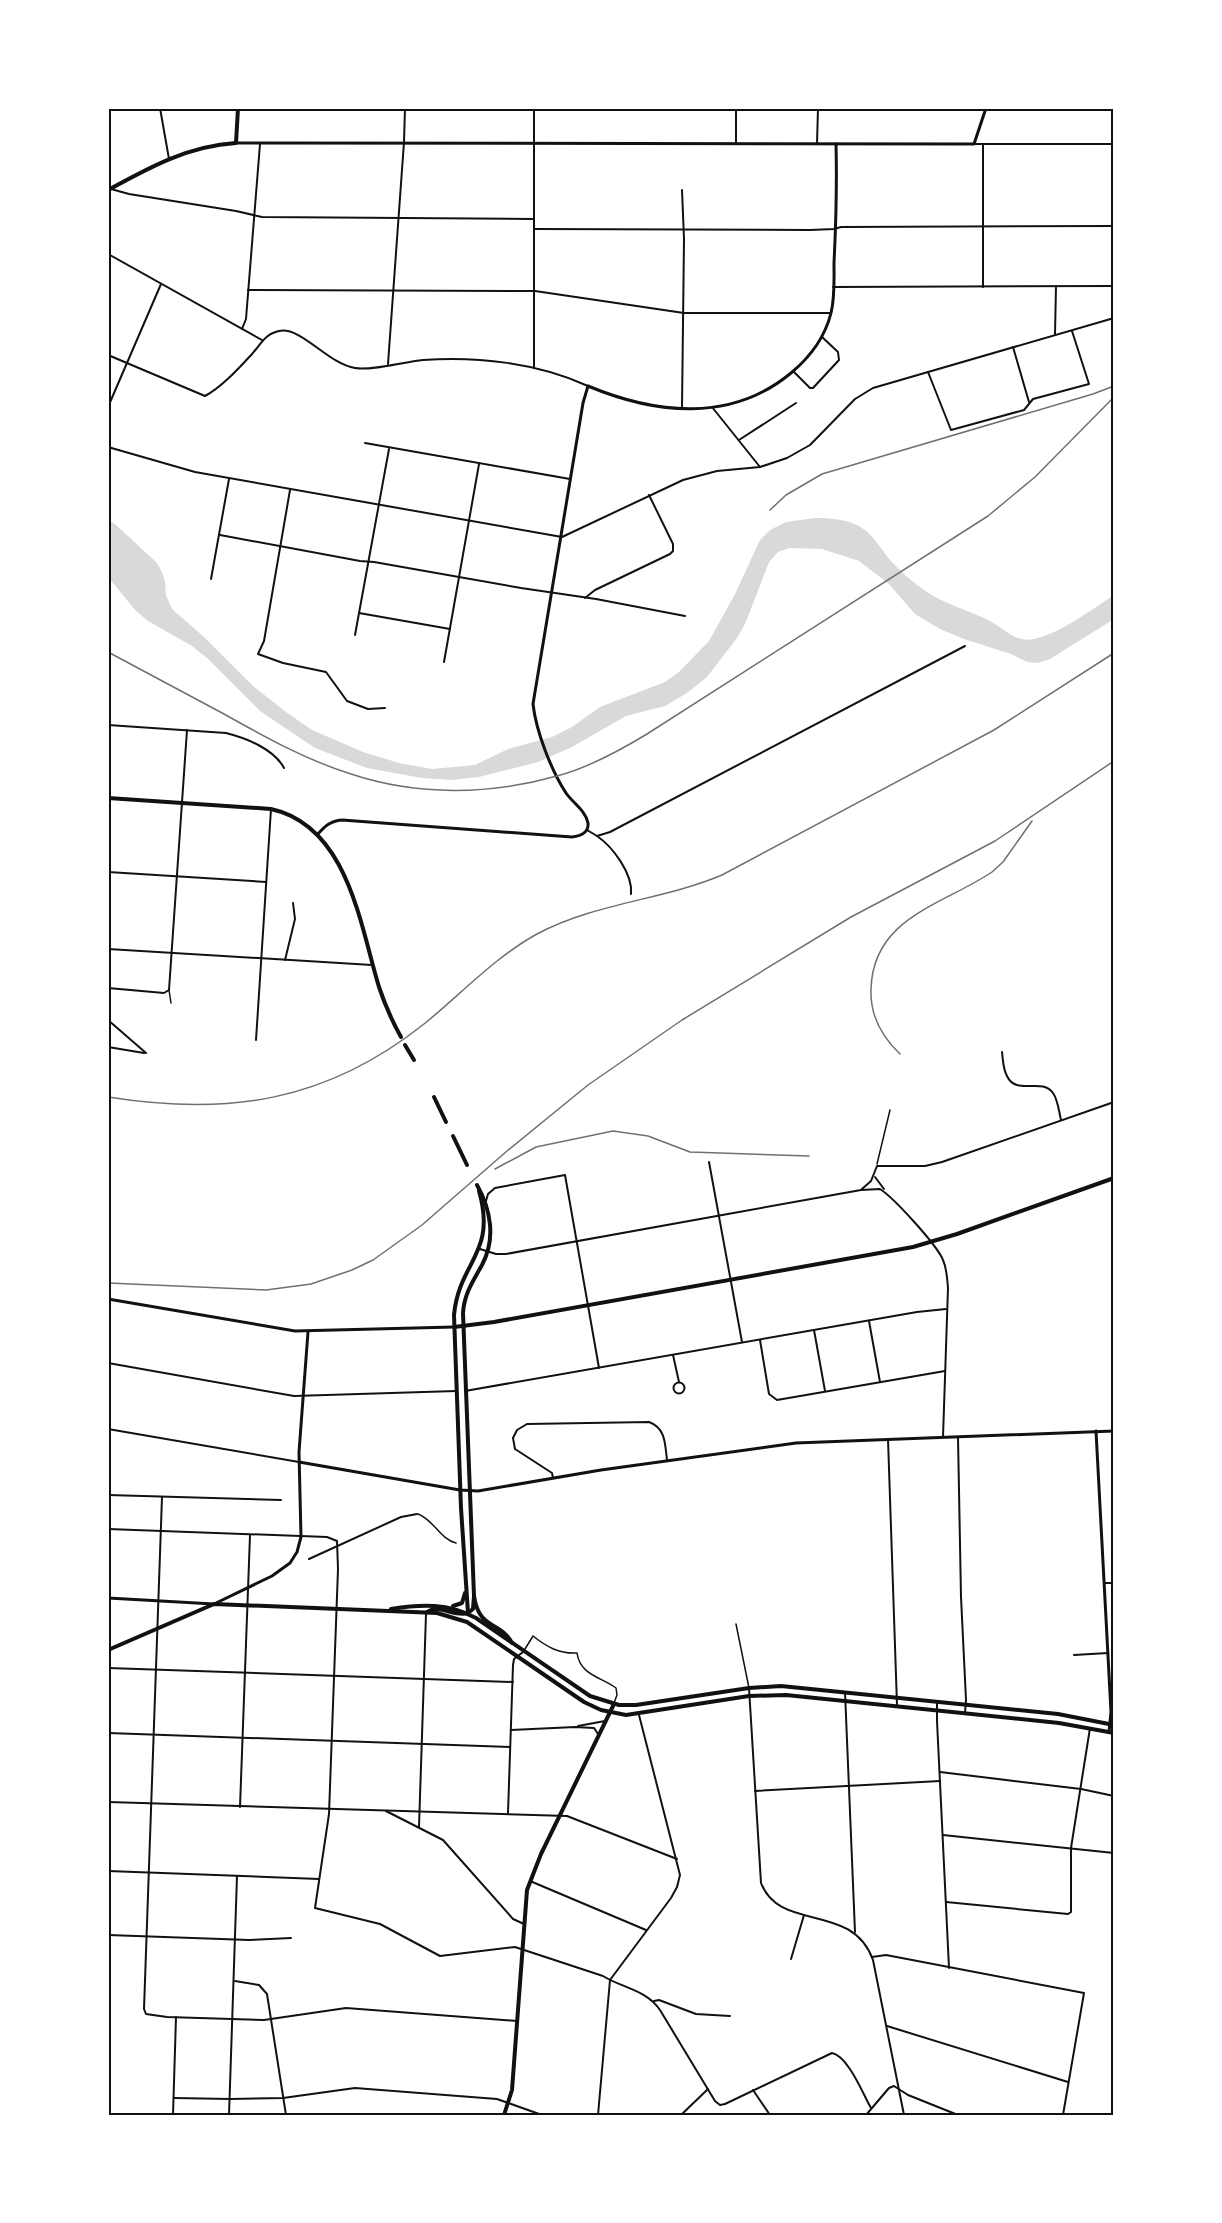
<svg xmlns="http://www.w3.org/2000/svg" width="1222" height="2223" font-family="Commissioner,sans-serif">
  <rect width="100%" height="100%" fill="#fff"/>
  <!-- water -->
  <path fill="#d9d9d9" d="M815 518C830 518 846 519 859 526 873 534 880 548 890 560 900 571 911 581 924 590 944 604 968 610 990 621 1005 629 1015 643 1034 639 1063 632 1089 611 1114 595V619L1050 659 1038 663 1027 662 1011 654 964 639 940 629 915 614 889 584 859 561 822 549 789 548 778 552 769 562 745 624 737 638 707 677 687 693 665 706 626 716 572 747 538 762 479 777 451 780 422 778 367 768 315 748 260 711 207 658 192 646 148 621 135 610 108 577V520L115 524 156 562 161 570 165 581 166 595 172 609 204 637 253 686 286 712 312 730 363 752 399 763 432 769 475 765 508 749 552 737 572 727 600 707 665 682 679 672 709 641 735 594 760 540 770 530 786 522Z"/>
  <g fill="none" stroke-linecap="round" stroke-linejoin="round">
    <!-- service -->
    <g stroke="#111" stroke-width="1.5">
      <path d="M169 990 171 1003"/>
      <path d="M877 1164 890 1110"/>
      <path d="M418 1514C434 1520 440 1539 456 1543"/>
      <path d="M736 1624 749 1688"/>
      <path d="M525 1649 533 1636C547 1647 559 1654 577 1653 580 1675 601 1677 616 1688L617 1695 614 1703"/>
    </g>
    <!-- minor -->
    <g stroke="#111" stroke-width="2">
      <path d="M160 108 169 159"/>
      <path d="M736 108V144"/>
      <path d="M817 144 818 108"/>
      <path d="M974 144H1114"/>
      <path d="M983 144V287"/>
      <path d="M111 189 129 194 236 211 262 217 534 219"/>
      <path d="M534 229 810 230 834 229 841 227 1114 226"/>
      <path d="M108 254 262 340"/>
      <path d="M833 287 1114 286"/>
      <path d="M248 290 535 291 684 313H831"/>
      <path d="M242 329 246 319 260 144"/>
      <path d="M1055 334 1056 286"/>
      <path d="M1013 347 1029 402"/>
      <path d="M108 355 205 396C222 387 239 368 252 354 261 344 265 334 279 331 301 326 328 364 355 368 372 371 403 362 423 360 477 356 538 363 588 386"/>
      <path d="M388 364 404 142 405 108"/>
      <path d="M534 368V108"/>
      <path d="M793 371 810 388H813L839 360 838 352 822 337"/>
      <path d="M928 372 951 430 1024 410 1033 399 1089 384 1072 331"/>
      <path d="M108 407 161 284"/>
      <path d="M712 407 760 467"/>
      <path d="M682 408 684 239 682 190"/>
      <path d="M739 440 796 403"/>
      <path d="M365 443 570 479"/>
      <path d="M108 447 195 472 562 537 683 480 717 471 760 467 787 458 810 445 855 399 873 388 1114 318"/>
      <path d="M290 490 264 641 258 654 283 663 326 672 347 701 368 709 385 708"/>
      <path d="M220 535 360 561 374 562 521 588 596 599 685 616"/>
      <path d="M211 579 229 479"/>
      <path d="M585 598 595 590 670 554 673 551V544L649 495"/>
      <path d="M359 613 450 629"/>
      <path d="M355 635 389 449"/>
      <path d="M444 662 479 464"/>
      <path d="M108 725 226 733C246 738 274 749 284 768"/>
      <path d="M587 830 597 836 610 832 965 646"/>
      <path d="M597 836C613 847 633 874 631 894"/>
      <path d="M108 872 266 882"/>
      <path d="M108 949 372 965"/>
      <path d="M285 960 295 919 293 903"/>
      <path d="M108 988 164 993 169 990 187 730"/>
      <path d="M108 1020 146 1053"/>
      <path d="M256 1040 271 809"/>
      <path d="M108 1047 144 1053"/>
      <path d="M1002 1052C1003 1060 1003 1069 1007 1076 1016 1096 1042 1077 1053 1093 1058 1100 1059 1112 1061 1120"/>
      <path d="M709 1162 742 1342"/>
      <path d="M875 1177 884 1189"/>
      <path d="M862 1189 871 1181 877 1166H925L942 1162 1114 1102"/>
      <path d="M486 1201 488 1194 495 1188 565 1175 599 1368"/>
      <path d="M480 1249 496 1254H506L861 1190 880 1189C894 1198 937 1245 943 1260 947 1269 947 1278 948 1288L943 1437"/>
      <path d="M869 1321 880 1382"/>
      <path d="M814 1330 825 1391"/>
      <path d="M760 1340 769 1394 777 1400 945 1371"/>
      <path d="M673 1355 679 1382"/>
      <path d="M108 1363 294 1396 456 1391"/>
      <circle cx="679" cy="1388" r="5.5"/>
      <path d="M465 1391 917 1312 946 1309"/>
      <path d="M108 1429 299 1462"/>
      <path d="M958 1437 961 1597 966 1700 965 1713"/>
      <path d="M888 1439 897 1705"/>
      <path d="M553 1478 552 1473 515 1449 513 1438 517 1430 527 1424 649 1422C666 1428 665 1445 667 1460"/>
      <path d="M108 1495 281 1500"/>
      <path d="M162 1497 144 2009 146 2014 167 2017 264 2020 346 2008 517 2021"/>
      <path d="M108 1529 327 1537 337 1541 338 1569 329 1814 315 1908 380 1924 440 1956 515 1947 603 1976C622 1988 647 1990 660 2010L715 2101 720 2105 725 2104 832 2053C848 2056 863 2094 871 2108"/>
      <path d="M309 1559 401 1517 417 1514"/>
      <path d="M1105 1583H1114"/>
      <path d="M1074 1655 1108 1653"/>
      <path d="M108 1668 513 1682"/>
      <path d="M749 1688 761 1883C780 1933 852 1901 873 1960L904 2115"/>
      <path d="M845 1692 855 1932"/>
      <path d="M937 1702V1721L949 1968"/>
      <path d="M578 1726 605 1721"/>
      <path d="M511 1730 575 1727 594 1728 598 1734"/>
      <path d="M108 1733 510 1747"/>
      <path d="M940 1772 1081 1789 1114 1796"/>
      <path d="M755 1791 940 1781"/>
      <path d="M108 1802 567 1816 677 1859"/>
      <path d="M240 1807 250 1535"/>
      <path d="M386 1811 443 1840 513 1919 524 1924"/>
      <path d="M508 1813 513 1665 514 1659 523 1652"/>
      <path d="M419 1827 426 1614"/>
      <path d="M943 1835 1114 1853"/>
      <path d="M108 1871 319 1879"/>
      <path d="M530 1881 646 1930"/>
      <path d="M946 1902 1068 1914 1071 1912V1848L1090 1728"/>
      <path d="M108 1935 249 1940 291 1938"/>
      <path d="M872 1957 886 1955 1084 1993 1063 2115"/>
      <path d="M791 1959 804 1915"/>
      <path d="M235 1981 259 1985 267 1994 286 2115"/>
      <path d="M654 2001 659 2000 696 2014 730 2016"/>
      <path d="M887 2026 1068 2082"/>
      <path d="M753 2090 770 2115"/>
      <path d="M174 2098 230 2099 283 2098 355 2088 497 2099 542 2115"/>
      <path d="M173 2115 176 2017"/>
      <path d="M229 2115 237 1876"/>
      <path d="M598 2115 610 1980 671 1898 677 1887 680 1875 639 1715"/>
      <path d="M681 2115 708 2089"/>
      <path d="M866 2115 889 2088 894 2086 908 2095 958 2115"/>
    </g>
    <!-- tertiary -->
    <g stroke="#111" stroke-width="3">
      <path d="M236 143 974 144 986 108"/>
      <path d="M317 835C325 826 330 821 342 820L572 837C580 836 589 833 588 823 586 811 572 802 566 793 551 770 536 731 533 704L583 403 588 386C655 414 731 423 791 373 809 358 825 337 831 313 835 297 834 279 834 263 836 223 837 184 836 144"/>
      <path d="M108 1299 295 1331 454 1327"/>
      <path d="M1096 1431 1111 1712 1109 1732"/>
      <path d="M299 1462 460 1490 478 1491 601 1470 796 1443 1114 1431"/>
      <path d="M108 1598 214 1604 272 1576 290 1563 297 1552 301 1537 299 1452 308 1332"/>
    </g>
    <!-- secondary -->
    <g stroke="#111" stroke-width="4">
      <path d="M108 798 271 809C348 826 360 925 379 987 385 1005 392 1021 401 1037"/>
      <path d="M405 1045 414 1060"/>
      <path d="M434 1097 446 1122"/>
      <path d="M453 1136 467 1165"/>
      <path d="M454 1327 494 1322 913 1247 957 1234 1114 1178"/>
      <path d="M468 1613 473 1609 474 1596 463 1313C464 1294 473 1281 482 1265 496 1239 491 1210 477 1185"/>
      <path d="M468 1613 461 1508 454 1315C459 1261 497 1254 479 1191"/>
      <path d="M504 2115 512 2090 527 1890 541 1854 614 1704"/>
    </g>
    <!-- primary -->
    <g stroke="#111" stroke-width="4">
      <path d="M108 190C150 167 188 146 236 143L238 108"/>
      <path d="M474 1596C479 1630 500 1621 512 1643"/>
      <path d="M453 1606 462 1603 465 1593"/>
      <path d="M391 1609C422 1604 448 1603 476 1618L590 1696 619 1705H636L749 1688 781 1686 1058 1714 1114 1725"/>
      <path d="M427 1612C439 1604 454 1617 468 1613"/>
      <path d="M108 1650 214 1604 437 1613 467 1622 584 1702 601 1710 626 1715 749 1696 786 1695 1059 1723 1114 1733"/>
    </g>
    <!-- rail -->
    <g stroke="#707070" stroke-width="1.5">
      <path d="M770 510 786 495 822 474 1093 394 1114 386"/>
      <path d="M108 652C147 673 185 693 224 714 265 737 306 760 351 774 417 796 490 795 557 776 588 768 619 751 647 734L988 516 1035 477 1114 397"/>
      <path d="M900 1054C881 1036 870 1015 871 989 873 917 943 905 992 872L1003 862 1032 821"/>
      <path d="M108 1097C228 1116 326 1102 424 1024 461 994 495 957 537 934 595 903 663 900 722 875L994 730 1114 653"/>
      <path d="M495 1169 536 1147 613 1131 648 1136 690 1152 809 1156"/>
      <path d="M108 1283 266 1290 311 1284 352 1270 373 1260 422 1225 507 1151 588 1085 682 1020 851 917 995 841 1114 761"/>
    </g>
  </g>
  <!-- border -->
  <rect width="1222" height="2223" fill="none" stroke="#ffffff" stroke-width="219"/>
  <rect x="110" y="110" width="1002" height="2004" fill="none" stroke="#111" stroke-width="2"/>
</svg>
